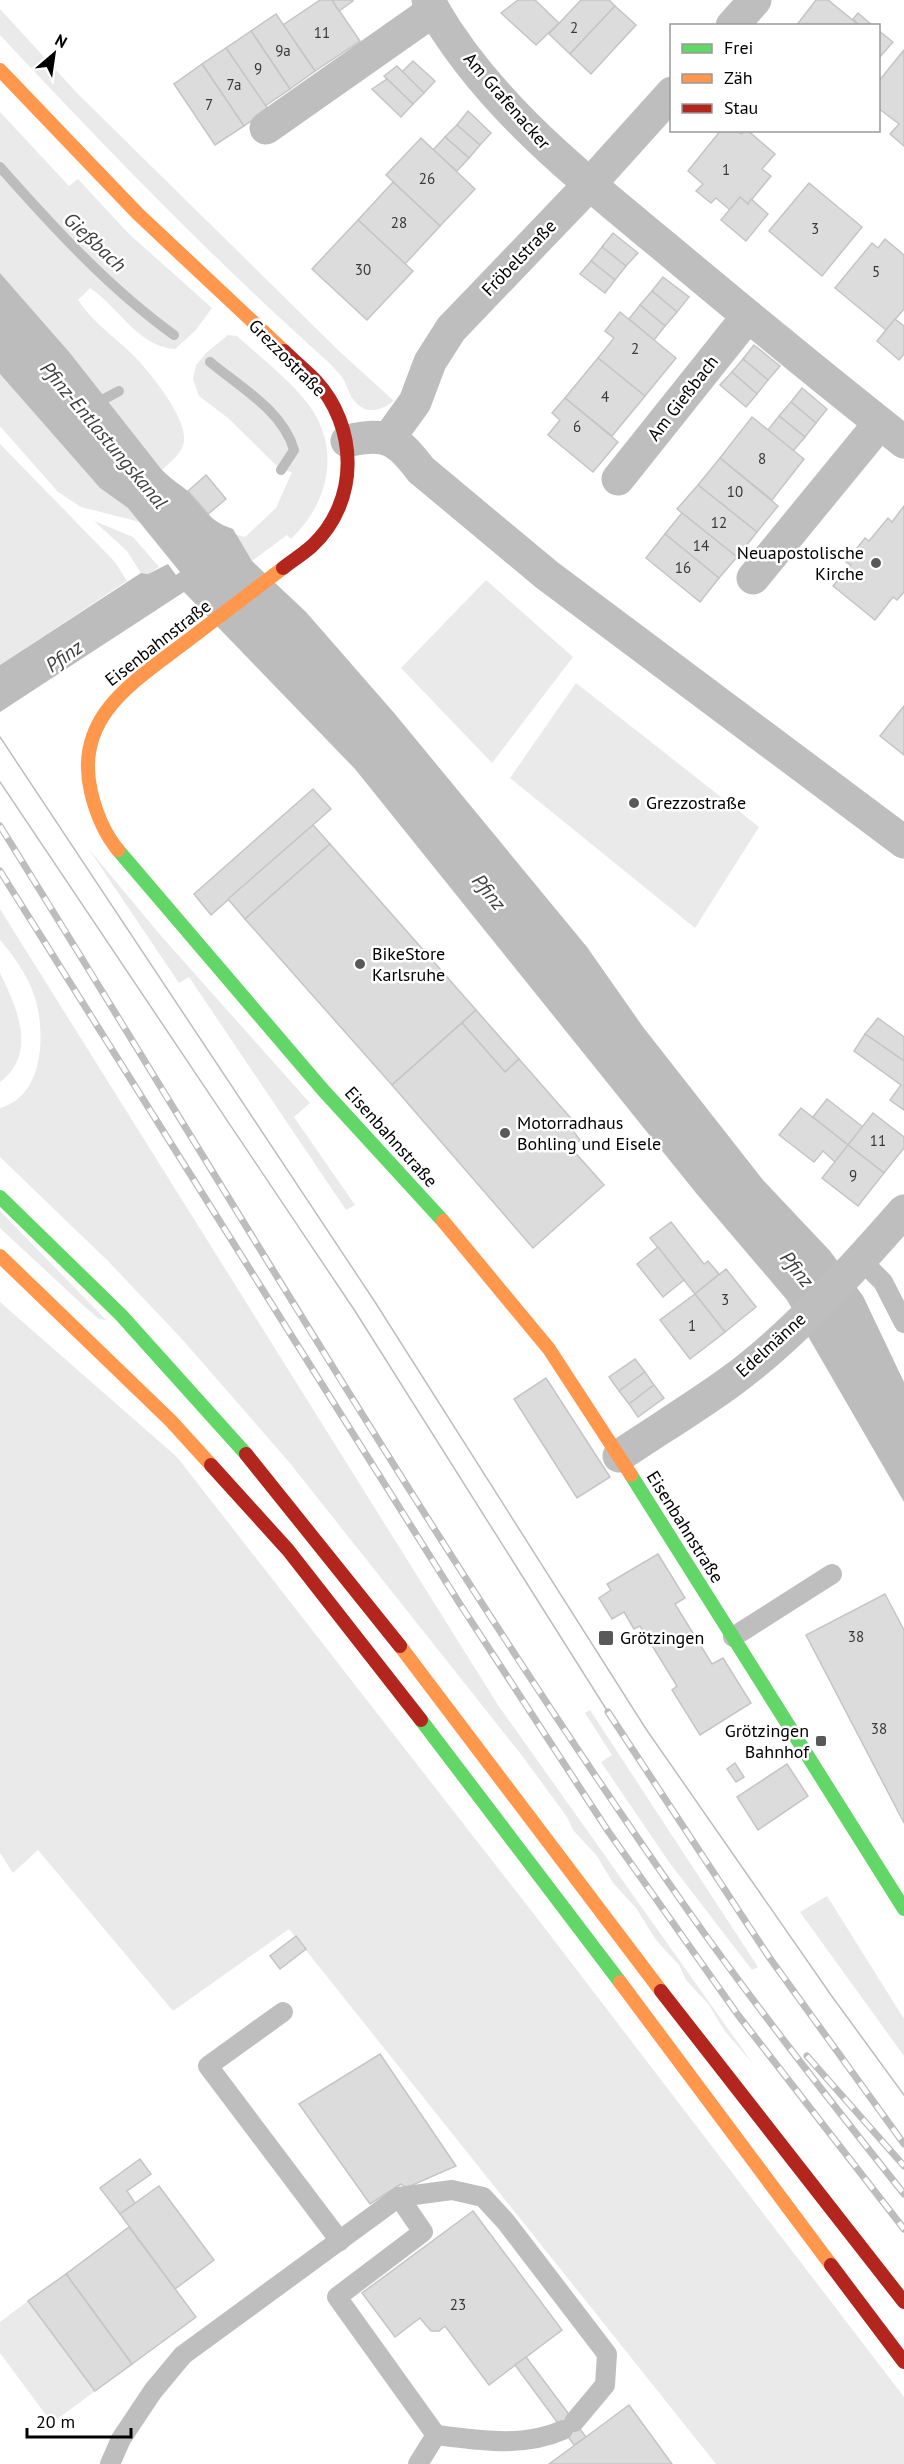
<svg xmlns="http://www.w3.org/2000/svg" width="904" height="2464" font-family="'PT Sans',sans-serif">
  <rect width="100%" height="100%" fill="#fff"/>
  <!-- green -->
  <g fill="#eaeaea">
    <path d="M0 9 77 93 338 350 394 401C384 408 373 414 361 407 349 399 349 388 342 377 335 368 325 359 316 351 205 251 102 144 0 35Z"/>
    <path d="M0 112 69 186 78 179 128 233 212 308 195 331 175 349C138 347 119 307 90 288L78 300C92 322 115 337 133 355 150 372 187 418 184 441 183 453 170 462 162 470L70 353 0 273Z"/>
    <path d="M228 335 237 336C259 356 285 376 304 399 343 444 330 502 291 539L287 535 252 561 234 534 245 537 276 508 292 472 281 470 228 418 199 396 193 379 196 365 206 353Z"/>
    <path d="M0 374 100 488 128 508 140 522 81 507 58 492 0 426Z"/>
    <path d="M0 444 115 562 127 581 0 665Z"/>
    <path d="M94 521 133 537 159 567 148 574 141 573 127 551Z"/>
    <path d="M486 580 573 657 492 763 401 668Z"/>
    <path d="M576 683 759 827 695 928 510 778Z"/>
    <path d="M88 848 162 937 310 1103 294 1117 355 1205 346 1210 189 977 179 983Z"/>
    <path d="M0 909 498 1705 753 2064 724 2030 709 2005 686 1980 679 1965 656 1940 636 1908 613 1883 597 1856 573 1830 567 1817 520 1753 289 1462 181 1338 108 1261 0 1157V1108C42 1096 45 1041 37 1005 32 982 15 957 0 940Z"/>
    <path d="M0 973C17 1008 38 1053 0 1082Z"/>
    <path d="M0 1211 106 1320 99 1319 85 1307 0 1228Z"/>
    <path d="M0 1302 177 1457 537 1918 904 2397V2464H716L289 1929 173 2011 38 1850 13 1873 0 1853Z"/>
    <path d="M590 1710 758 1967 752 1970 669 1862 601 1762 612 1755 585 1713Z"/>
    <path d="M827 1896 904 2019V2056L800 1912Z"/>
    <path d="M28 2301 95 2391 52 2423 0 2353V2322Z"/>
  </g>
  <!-- water -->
  <path fill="#bcbcbc" d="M0 273 70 353 162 470C171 479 179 484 188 491 209 509 204 519 233 529L252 561 306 612 395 714 587 947 643 1027 763 1180 830 1251 863 1296 904 1382V1502L787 1300 696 1193 355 769 184 592 0 712V665L141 573 148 574 168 564 176 575 180 572 128 508 100 488 0 374Z"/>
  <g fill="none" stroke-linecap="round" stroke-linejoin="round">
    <!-- stream -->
    <g stroke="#bcbcbc" stroke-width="10">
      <path d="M0 167C53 227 109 288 174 335"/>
      <path d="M210 362C240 387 283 411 294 450L281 470"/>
      <path d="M93 405 119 391"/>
    </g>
  </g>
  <!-- building -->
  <g fill="#dcdcdc" stroke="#c5c5c5" stroke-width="1.5">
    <path d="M320 0H332L360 41 315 71 283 25Z"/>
    <path d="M332 0H352L353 1 339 11Z"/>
    <path d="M518 0H535L559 23 536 45 501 13Z"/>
    <path d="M581 0H609L615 6 570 54 549 34Z"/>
    <path d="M816 0H828L860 26H796Z"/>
    <path d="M615 6 636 25 591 74 570 54Z"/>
    <path d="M858 13 873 26H860L853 19Z"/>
    <path d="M276 14 315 71 290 89 251 31Z"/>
    <path d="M878 30 893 42 878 59Z"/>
    <path d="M251 31 290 89 265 106 226 48Z"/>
    <path d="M226 48 268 109 244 126 202 64Z"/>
    <path d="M904 50V146L890 134 899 124 878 108V82Z"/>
    <path d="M413 61 435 81 424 93 402 72Z"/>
    <path d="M202 64 244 126 215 145 174 84Z"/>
    <path d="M397 66 424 93 413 104 384 76Z"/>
    <path d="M387 79 413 104 401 117 372 89Z"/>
    <path d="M468 111 491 133 480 145 457 125Z"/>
    <path d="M457 125 480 145 469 158 445 137Z"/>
    <path d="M721 130H736L741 134 747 130 775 154 762 169 771 176 748 204 740 197 730 210 716 198 711 203 696 191 703 184 688 171Z"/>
    <path d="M445 137 469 158 457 171 433 150Z"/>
    <path d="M421 138 475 189 440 226 386 175Z"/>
    <path d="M393 182 440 226 405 264 358 220Z"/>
    <path d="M809 183 862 227 822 276 769 231Z"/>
    <path d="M740 197 748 204 751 199 768 214 746 241 721 220Z"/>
    <path d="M358 220 413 271 367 320 312 269Z"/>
    <path d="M613 233 638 253 626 266 602 247Z"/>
    <path d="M885 239 904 255V309L886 330 835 288 872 243 878 248Z"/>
    <path d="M602 247 626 266 615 280 591 261Z"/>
    <path d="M591 261 615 280 605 293 580 274Z"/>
    <path d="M663 277 689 297 677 312 652 291Z"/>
    <path d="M652 291 677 312 665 326 640 305Z"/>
    <path d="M640 305 665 326 654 340 629 319Z"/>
    <path d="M620 312 676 358 645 396 598 358 614 338 605 331Z"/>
    <path d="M895 319 904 326V354L899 360 877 341Z"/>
    <path d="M754 345 780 366 768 380 743 359Z"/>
    <path d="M598 358 645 396 612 436 565 398Z"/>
    <path d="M743 359 768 380 757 394 732 372Z"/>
    <path d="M732 372 757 394 746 407 720 385Z"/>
    <path d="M802 388 827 409 816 423 791 402Z"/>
    <path d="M565 398 618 442 593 472 548 435 560 420 552 413Z"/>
    <path d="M791 402 816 423 805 437 779 416Z"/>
    <path d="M779 416 805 437 793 451 768 430Z"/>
    <path d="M752 417 804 459 772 500 720 458Z"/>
    <path d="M720 458 778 506 757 532 698 485Z"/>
    <path d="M206 475 226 499 208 514 188 491Z"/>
    <path d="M698 485 757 532 737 557 677 509Z"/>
    <path d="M904 506V592L897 600 893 597 875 620 833 586 851 565 846 562 865 538 869 541 888 518 892 522Z"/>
    <path d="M682 513 737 557 719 578 665 534Z"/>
    <path d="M665 534 719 578 700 602 646 558Z"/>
    <path d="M904 706V755L880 736Z"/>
    <path d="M313 789 331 809 211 915 194 894Z"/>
    <path d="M313 825 330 844 245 919 228 899Z"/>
    <path d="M330 844 476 1010 392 1085 245 919Z"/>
    <path d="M476 1010 519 1059 505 1072 462 1023Z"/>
    <path d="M878 1018 904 1037V1061L865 1034Z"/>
    <path d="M462 1023 505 1072 519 1059 575 1123 570 1127 580 1140 571 1148 604 1185 533 1248 392 1085Z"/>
    <path d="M865 1034 904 1061V1110L890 1100 901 1085 854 1051Z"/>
    <path d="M827 1099 863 1127 848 1145 813 1117Z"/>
    <path d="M801 1108 848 1145 835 1162 823 1151 814 1162 779 1135Z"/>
    <path d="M873 1113 904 1137V1148L884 1173 848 1145Z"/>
    <path d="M848 1145 884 1173 858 1206 822 1178Z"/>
    <path d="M671 1222 704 1264 708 1261 719 1274 695 1294 650 1238Z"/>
    <path d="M658 1247 684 1280 663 1297 637 1264Z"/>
    <path d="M726 1269 756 1307 725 1332 695 1294Z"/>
    <path d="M695 1294 725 1332 690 1359 660 1320Z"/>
    <path d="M635 1359 645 1372 619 1391 609 1377Z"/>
    <path d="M645 1372 654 1385 629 1404 619 1391Z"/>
    <path d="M546 1378 610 1477 577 1498 514 1399Z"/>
    <path d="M654 1385 664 1398 638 1417 629 1404Z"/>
    <path d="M658 1554 685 1598 675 1604 712 1664 723 1658 751 1703 700 1735 672 1690 677 1686 640 1626 634 1629 624 1612 612 1619 599 1598 611 1590 607 1584Z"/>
    <path d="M885 1594 904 1630V1823L806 1635Z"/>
    <path d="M735 1763 744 1777 736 1782 727 1769Z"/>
    <path d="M787 1764 808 1796 758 1830 737 1797Z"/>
    <path d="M296 1936 306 1949 280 1969 270 1956Z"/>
    <path d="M380 2054 456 2166 406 2188 401 2184 370 2204 299 2104Z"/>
    <path d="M140 2159 151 2174 127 2191 135 2203 120 2214 100 2188Z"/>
    <path d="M159 2186 214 2260 175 2289 120 2214Z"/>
    <path d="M473 2211 562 2330 489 2385 445 2326 439 2331H431L420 2318 395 2337 362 2293Z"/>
    <path d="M129 2227 196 2317 132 2364 66 2274Z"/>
    <path d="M66 2274 132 2364 95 2391 28 2301Z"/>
    <path d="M526 2357 586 2437 574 2445 515 2365Z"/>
    <path d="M629 2405 672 2464H549L586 2437Z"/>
  </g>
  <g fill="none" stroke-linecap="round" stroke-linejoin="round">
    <!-- lane -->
    <g stroke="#bebebe" stroke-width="20">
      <path d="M861 1260 883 1282 904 1323"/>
      <path d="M733 1637 832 1574"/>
      <path d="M283 2012 208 2066 340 2241"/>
      <path d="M399 2197 423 2232 337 2297 436 2435 418 2464"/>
      <path d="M436 2435C478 2440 523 2448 563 2430"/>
      <path d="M110 2464 121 2439 153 2391 183 2355 399 2197 452 2190 483 2197 506 2222 607 2354 605 2385 574 2422"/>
    </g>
    <!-- street -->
    <g stroke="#bebebe" stroke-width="33">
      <path d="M428 0C484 102 577 174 665 247 744 313 823 378 904 442"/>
      <path d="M732 26 755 0"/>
      <path d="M266 128 434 10"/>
      <path d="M389 438 415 402 430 362 451 329 590 184 672 93"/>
      <path d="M347 441C386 432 397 438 421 470L547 575 904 842"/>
      <path d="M618 479 748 316"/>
      <path d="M753 578 880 423"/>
      <path d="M619 1456C656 1431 694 1408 730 1382 792 1337 853 1269 904 1211"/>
    </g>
    <!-- fast -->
    <g stroke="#63d668" stroke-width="14">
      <path d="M118 850 323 1090 443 1221"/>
      <path d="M0 1197 121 1315 246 1454"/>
      <path d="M631 1475 904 1909"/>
      <path d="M421 1720 620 1982"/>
    </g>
    <!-- slow -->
    <g stroke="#ff974d" stroke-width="14">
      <path d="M0 70 138 214 284 351"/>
      <path d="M118 850C104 833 96 813 91 792 73 716 135 681 187 641 219 617 251 592 283 568"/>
      <path d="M443 1221 549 1349 631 1475"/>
      <path d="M0 1256 171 1421 211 1465"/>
      <path d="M400 1646 661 1991"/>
      <path d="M620 1982 831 2265"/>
    </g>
    <!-- jam -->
    <g stroke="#b3261e" stroke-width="14">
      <path d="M283 568C292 561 303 554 312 546 360 501 358 426 315 380 305 370 294 361 284 351"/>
      <path d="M246 1454 400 1646"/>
      <path d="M211 1465 288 1550 421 1720"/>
      <path d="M661 1991 904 2302"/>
      <path d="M831 2265 904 2362"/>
    </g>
    <!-- tram -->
    <g stroke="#bdbdbd" stroke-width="1.5">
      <path d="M0 737 375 1302 646 1729 831 1995 904 2095"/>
      <path d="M0 782 355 1311 608 1712"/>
    </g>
    <defs>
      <g id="rail">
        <path d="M0 826C226 1189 443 1562 689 1912 757 2008 831 2102 904 2194"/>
        <path d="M0 871 458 1601 608 1831 738 2015 904 2229"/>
        <path d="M608 1712 769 1957 904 2144"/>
        <path d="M807 2056 904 2166"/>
      </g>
    </defs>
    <!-- rail casing -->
    <use href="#rail" stroke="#bdbdbd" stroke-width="7"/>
    <!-- rail -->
    <use href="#rail" stroke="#fff" stroke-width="4.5" stroke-dasharray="14" stroke-linecap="butt"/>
  </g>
  <!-- markers -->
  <g fill="#595959" stroke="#fff" stroke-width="2">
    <circle cx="876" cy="563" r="6"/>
    <circle cx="634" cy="803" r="6"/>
    <circle cx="360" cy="964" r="6"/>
    <circle cx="505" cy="1133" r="6"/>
    <rect x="598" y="1630" width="16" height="16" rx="3"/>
    <rect x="815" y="1735" width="12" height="12" rx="3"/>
  </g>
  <g text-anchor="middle" stroke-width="5" stroke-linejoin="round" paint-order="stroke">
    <!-- number labels -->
    <g font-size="15" fill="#373737">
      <text x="574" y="33">2</text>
      <text x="322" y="38">11</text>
      <text x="283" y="56">9a</text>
      <text x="258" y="74">9</text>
      <text x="234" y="90">7a</text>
      <text x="209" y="110">7</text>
      <text x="726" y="175">1</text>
      <text x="427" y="184">26</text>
      <text x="399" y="228">28</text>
      <text x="815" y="234">3</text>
      <text x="363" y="275">30</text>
      <text x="876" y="277">5</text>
      <text x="635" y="354">2</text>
      <text x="605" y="402">4</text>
      <text x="577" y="432">6</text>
      <text x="762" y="464">8</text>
      <text x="735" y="497">10</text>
      <text x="719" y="528">12</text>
      <text x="701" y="551">14</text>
      <text x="683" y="573">16</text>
      <text x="878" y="1146">11</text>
      <text x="853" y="1181">9</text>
      <text x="725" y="1305">3</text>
      <text x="692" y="1331">1</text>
      <text x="856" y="1642">38</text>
      <text x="879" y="1734">38</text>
      <text x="458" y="2310">23</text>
    </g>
    <!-- street labels -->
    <g font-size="18" fill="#000" stroke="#fff">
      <text transform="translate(507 101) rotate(49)" y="6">Am Grafenacker</text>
      <text transform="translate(519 258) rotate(-46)" y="6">Fröbelstraße</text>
      <text transform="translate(287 358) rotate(45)" y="6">Grezzostraße</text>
      <text transform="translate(683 398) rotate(-52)" y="6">Am Gießbach</text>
      <text transform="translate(158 643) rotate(-38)" y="6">Eisenbahnstraße</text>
      <text transform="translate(391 1137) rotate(48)" y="6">Eisenbahnstraße</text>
      <text transform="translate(771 1345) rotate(-42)" y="6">Edelmänne</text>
      <text transform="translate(685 1527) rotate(58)" y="6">Eisenbahnstraße</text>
    </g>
    <!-- poi labels -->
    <g font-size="18" fill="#000" stroke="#fff" text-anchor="start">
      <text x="864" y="559" text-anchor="end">Neuapostolische<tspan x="864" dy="21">Kirche</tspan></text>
      <text x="646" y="809">Grezzostraße</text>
      <text x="372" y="960">BikeStore<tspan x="372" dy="21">Karlsruhe</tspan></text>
      <text x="517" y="1129">Motorradhaus<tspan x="517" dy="21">Bohling und Eisele</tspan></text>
      <text x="620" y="1644">Grötzingen</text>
      <text x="809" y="1737" text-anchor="end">Grötzingen<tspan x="809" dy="21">Bahnhof</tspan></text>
    </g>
    <!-- water labels -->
    <g font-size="20" font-style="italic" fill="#404040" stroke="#fff">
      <text transform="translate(95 242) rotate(43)" y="7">Gießbach</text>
      <text transform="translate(104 435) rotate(50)" y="7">Pfinz-Entlastungskanal</text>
      <text transform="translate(64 656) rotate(-35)" y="7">Pfinz</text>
      <text transform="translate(489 892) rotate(51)" y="7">Pfinz</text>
      <text transform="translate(797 1269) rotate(51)" y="7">Pfinz</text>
    </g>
  </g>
  <!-- legend -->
  <rect x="670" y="24" width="210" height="108" fill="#ffffff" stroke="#999999" stroke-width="1.5"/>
  <rect x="682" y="44" width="30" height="9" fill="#63d668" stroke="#999999" stroke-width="1.5"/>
  <text x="724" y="54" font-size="18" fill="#000000">Frei</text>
  <rect x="682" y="74" width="30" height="9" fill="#ff974d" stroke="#999999" stroke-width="1.5"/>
  <text x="724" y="84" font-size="18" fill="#000000">Zäh</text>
  <rect x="682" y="104" width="30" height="9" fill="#b3261e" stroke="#999999" stroke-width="1.5"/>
  <text x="724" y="114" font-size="18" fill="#000000">Stau</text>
  <!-- north arrow -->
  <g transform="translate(54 54) rotate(29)" stroke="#ffffff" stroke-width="4.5" paint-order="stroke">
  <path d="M0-4.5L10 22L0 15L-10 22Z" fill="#000000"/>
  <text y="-9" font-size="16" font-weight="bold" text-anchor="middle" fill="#000000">N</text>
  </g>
  <!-- scale -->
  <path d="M27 2428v9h104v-9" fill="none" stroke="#000000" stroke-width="3"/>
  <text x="36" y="2428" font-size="18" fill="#000000" stroke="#ffffff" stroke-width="4.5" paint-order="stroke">20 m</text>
</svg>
